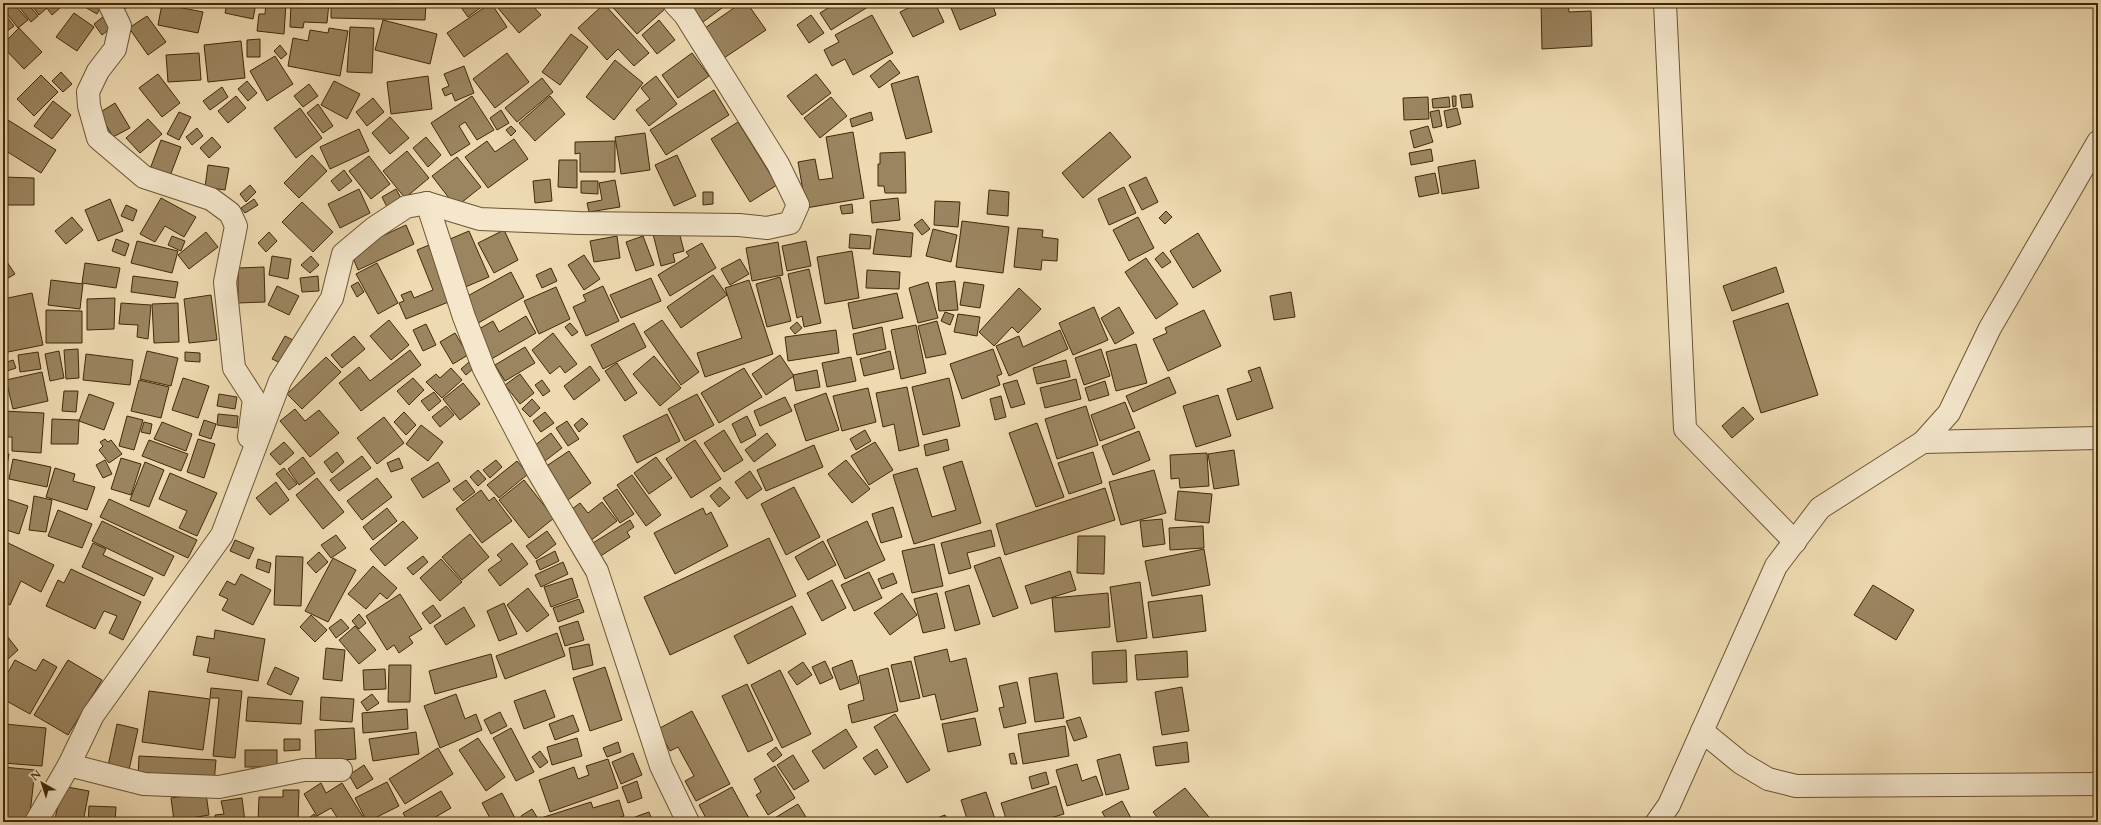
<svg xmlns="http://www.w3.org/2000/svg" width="2101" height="825" font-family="Cardo,serif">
  <rect width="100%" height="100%" fill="#eedab1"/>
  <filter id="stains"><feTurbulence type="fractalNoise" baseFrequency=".005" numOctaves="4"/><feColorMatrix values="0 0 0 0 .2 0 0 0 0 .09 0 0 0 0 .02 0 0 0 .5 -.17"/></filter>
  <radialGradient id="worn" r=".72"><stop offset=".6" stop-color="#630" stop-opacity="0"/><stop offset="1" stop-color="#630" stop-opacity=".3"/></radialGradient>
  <!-- building -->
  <g fill="#9b8560" stroke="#412909">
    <path d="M13 3 28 20 18 28 4 10Z"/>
    <path d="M27 3 38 16 31 22 20 8Z"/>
    <path d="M30 3H43L47 8 39 15Z"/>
    <path d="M43 3H57L61 7 52 15Z"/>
    <path d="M78 3H103L97 14Z"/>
    <path d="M115 3H136V4L118 11Z"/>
    <path d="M227 3H256L253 19 225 13Z"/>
    <path d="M266 3H286L284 34 257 31 259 14H265Z"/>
    <path d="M291 3H329L327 23 304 22 303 28 290 27Z"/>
    <path d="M331 3H426L425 20 331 18Z"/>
    <path d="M458 3H487L468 17Z"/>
    <path d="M491 3 507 27 464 57 447 33Z"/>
    <path d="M505 3H530L541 15 519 33 498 8Z"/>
    <path d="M609 3H663L666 8 637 34Z"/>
    <path d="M689 3H718L722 8 703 22Z"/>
    <path d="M741 3H747L766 30 724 58 705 28Z"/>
    <path d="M836 3H869L871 5 831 30 820 13Z"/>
    <path d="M919 3H935L944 22 913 37 900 12Z"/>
    <path d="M949 3H992L996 15 960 30Z"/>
    <path d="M1541 3H1568L1569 12 1591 11 1592 46 1542 49Z"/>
    <path d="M162 4 203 12 198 33 158 25Z"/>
    <path d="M604 4 649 53 634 66 618 49 607 60 578 28Z"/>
    <path d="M3 12 14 26 3 34Z"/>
    <path d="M74 13 94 27 77 51 56 37Z"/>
    <path d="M811 15 824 33 809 43 797 25Z"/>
    <path d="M872 15 893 53 853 75 845 59 832 66 824 50 839 42 835 35Z"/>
    <path d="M104 16 113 26 102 35 94 24Z"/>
    <path d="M147 16 166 42 148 55 129 28Z"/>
    <path d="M383 20 437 34 430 64 375 50Z"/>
    <path d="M659 20 675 40 657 54 642 35Z"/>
    <path d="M350 27 374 28 372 73 347 72Z"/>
    <path d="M19 28 42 52 24 69 3 47V44Z"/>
    <path d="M329 28 348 31 340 76 288 66 293 38 308 41 310 30 328 33Z"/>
    <path d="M571 34 588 47 560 85 542 72Z"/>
    <path d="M260 39V57H247V40Z"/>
    <path d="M241 41 245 78 208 82 204 45Z"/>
    <path d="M280 45 287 54 281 59 274 51Z"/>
    <path d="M199 53 201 80 168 82 166 55Z"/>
    <path d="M507 53 529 82 495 108 473 79Z"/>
    <path d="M692 53 709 76 678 98 662 75Z"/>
    <path d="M275 56 293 84 267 101 250 71Z"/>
    <path d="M615 60 643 83 614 120 586 97Z"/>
    <path d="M890 60 900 73 879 88 870 76Z"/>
    <path d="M464 66 474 93 455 101 452 93 445 96 442 89 449 86 444 74Z"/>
    <path d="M61 72 72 84 63 92 52 81Z"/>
    <path d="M158 74 180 103 162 117 139 88Z"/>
    <path d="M816 74 831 93 802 115 787 96Z"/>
    <path d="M41 75 58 92 34 116 17 99Z"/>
    <path d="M428 76 432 109 391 114 387 82Z"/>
    <path d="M656 76 677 104 649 126 636 110 650 99 641 88Z"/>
    <path d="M918 76 932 132 906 139 891 84Z"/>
    <path d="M542 78 553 92 517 122 505 108Z"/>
    <path d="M247 81 257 93 248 101 238 89Z"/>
    <path d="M334 81 360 94 347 119 321 105Z"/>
    <path d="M309 84 318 96 303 107 294 96Z"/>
    <path d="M222 87 228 97 210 110 203 101Z"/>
    <path d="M714 90 729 115 666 155 650 130Z"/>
    <path d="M1471 94 1473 107 1462 108 1460 95Z"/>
    <path d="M236 96 246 108 228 123 218 111Z"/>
    <path d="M472 96 494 130 477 140 465 122 459 126 470 144 451 156 431 123Z"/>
    <path d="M550 96 565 114 535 141 519 123Z"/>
    <path d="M1452 96H1456V106L1453 107Z"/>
    <path d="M831 97 847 116 820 138 804 118Z"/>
    <path d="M1428 97 1429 119 1404 120 1403 98Z"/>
    <path d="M1449 97 1450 107 1433 108 1432 99Z"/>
    <path d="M373 98 384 112 367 126 356 112Z"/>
    <path d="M53 101 71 115 52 139 34 126Z"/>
    <path d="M115 103 130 128 113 137 99 113Z"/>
    <path d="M318 104 333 126 323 133 307 113Z"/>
    <path d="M300 108 322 138 296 158 274 128Z"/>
    <path d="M1457 108 1461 124 1447 128 1444 111Z"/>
    <path d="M501 110 509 123 497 130 490 118Z"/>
    <path d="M1439 110 1442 126 1433 128 1430 112Z"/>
    <path d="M179 112 191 117 179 140 167 134Z"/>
    <path d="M871 112 873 120 852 127 850 119Z"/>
    <path d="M390 117 409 138 390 154 372 133Z"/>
    <path d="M148 119 162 134 140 153 126 138Z"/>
    <path d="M8 120 56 150 41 173 3 149V128Z"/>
    <path d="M738 122 777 185 750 202 711 139Z"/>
    <path d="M511 126 516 131 511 136 506 130Z"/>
    <path d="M1428 126 1433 142 1414 148 1410 131Z"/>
    <path d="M197 128 203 136 192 145 186 137Z"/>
    <path d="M359 129 369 151 330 169 320 147Z"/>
    <path d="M853 132 864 198 806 208 798 162 815 159 819 180 833 178 826 137Z"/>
    <path d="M1110 132 1131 157 1083 198 1062 173Z"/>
    <path d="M645 133 650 170 621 174 615 137Z"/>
    <path d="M212 137 221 147 209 158 200 148Z"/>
    <path d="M426 137 441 155 428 167 413 148Z"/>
    <path d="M514 139 528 159 488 188 465 157 487 141 495 152Z"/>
    <path d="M161 140 181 147 170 176 150 169Z"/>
    <path d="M615 141V172H580V153L575 154V142Z"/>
    <path d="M1431 149 1433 161 1411 165 1409 153Z"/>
    <path d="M407 151 429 178 405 198 383 171Z"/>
    <path d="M905 152 906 193H885L884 186H878V164H880V153Z"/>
    <path d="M312 155 327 171 299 198 284 183Z"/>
    <path d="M677 155 696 196 674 206 655 165Z"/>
    <path d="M369 156 390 184 371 199 349 171Z"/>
    <path d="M457 157 481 187 456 207 432 176Z"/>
    <path d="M559 160H577V188L558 187Z"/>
    <path d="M1475 160 1479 188 1442 194 1438 167Z"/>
    <path d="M208 165 229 168 225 190 205 187Z"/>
    <path d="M344 170 352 181 339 191 331 181Z"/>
    <path d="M1435 173 1439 193 1419 197 1415 177Z"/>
    <path d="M3 177 34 178V205H3Z"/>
    <path d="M1146 177 1158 202 1142 210 1129 185Z"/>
    <path d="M550 179 552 201 535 203 533 181Z"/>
    <path d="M615 180 620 207 589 212 587 203 602 200 599 183Z"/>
    <path d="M581 181H598V194L581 193Z"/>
    <path d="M250 185 256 192 246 202 240 194Z"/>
    <path d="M1124 187 1136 213 1109 225 1098 199Z"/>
    <path d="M359 189 370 213 340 228 328 204Z"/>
    <path d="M396 189 401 198 387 207 382 197Z"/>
    <path d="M989 190 1009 192 1008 216 987 214Z"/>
    <path d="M703 192H713V204L703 205Z"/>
    <path d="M161 198 196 217 184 237 165 226 155 242 140 234Z"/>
    <path d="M898 198 900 220 872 223 870 201Z"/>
    <path d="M110 199 123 231 98 241 85 210Z"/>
    <path d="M254 199 258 205 245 213 241 208Z"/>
    <path d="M935 201 960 202 958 227 934 225Z"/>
    <path d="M302 202 333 232 313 252 282 222Z"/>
    <path d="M852 204 853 213 842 214 840 206Z"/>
    <path d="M126 205 137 210 133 221 121 216Z"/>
    <path d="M1166 211 1172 217 1165 224 1159 218Z"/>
    <path d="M72 217 83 230 66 244 55 231Z"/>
    <path d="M1138 217 1154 248 1129 261 1113 230Z"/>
    <path d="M922 219 930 229 922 235 914 225Z"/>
    <path d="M962 221 1009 227 1003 273 956 267Z"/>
    <path d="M406 225 414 244 358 270 350 251Z"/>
    <path d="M678 228 684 251 673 254 675 262 661 266 653 234Z"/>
    <path d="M1018 228 1043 230 1042 237 1058 239 1057 261 1042 260 1041 270 1014 267Z"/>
    <path d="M877 229 913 233 911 257 873 254Z"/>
    <path d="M933 229 957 235 951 262 926 256Z"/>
    <path d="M504 230 518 260 494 273 478 243Z"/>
    <path d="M469 231 489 277 463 288 443 242Z"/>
    <path d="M206 232 218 247 189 269 178 255Z"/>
    <path d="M269 232 277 241 266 252 258 243Z"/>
    <path d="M1198 233 1221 271 1193 288 1170 251Z"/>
    <path d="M850 234 871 236 870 249 849 248Z"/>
    <path d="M172 236 185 241 181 251 168 245Z"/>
    <path d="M617 236 620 258 594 262 590 241Z"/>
    <path d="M643 236 654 265 636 271 626 242Z"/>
    <path d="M116 239 129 244 125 256 112 251Z"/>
    <path d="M137 241 178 251 172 273 131 263Z"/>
    <path d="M806 241 811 266 787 271 782 246Z"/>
    <path d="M778 242 783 275 752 281 746 248Z"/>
    <path d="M434 243 456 299 406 319 399 303 404 301 401 295 411 291 414 298 433 290 417 250Z"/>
    <path d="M702 243 716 268 670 296 658 275 689 256 686 252Z"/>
    <path d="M852 251 859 298 825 304 817 257Z"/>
    <path d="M1163 252 1171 262 1162 268 1155 259Z"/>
    <path d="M584 255 600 279 584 290 568 265Z"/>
    <path d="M3 256 15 274 3 281Z"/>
    <path d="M272 256 291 259 288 279 269 275Z"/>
    <path d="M311 256 319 265 310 273 301 265Z"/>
    <path d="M1146 258 1178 304 1156 319 1125 272Z"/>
    <path d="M740 259 749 274 730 285 721 269Z"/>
    <path d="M85 263 120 268 116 288 82 283Z"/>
    <path d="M377 263 398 303 378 314 356 274Z"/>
    <path d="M264 267 265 302 238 303V268Z"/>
    <path d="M1776 267 1784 292 1732 311 1723 286Z"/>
    <path d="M551 268 557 281 542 288 536 275Z"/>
    <path d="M809 269 821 323 804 327 802 316 797 318 788 274Z"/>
    <path d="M867 270 900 272 899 289 866 288Z"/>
    <path d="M511 272 524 297 473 326 464 298Z"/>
    <path d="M713 275 727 295 681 328 667 307Z"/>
    <path d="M133 276 178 282 175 298 131 292Z"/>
    <path d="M318 276 319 291 302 292 300 278Z"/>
    <path d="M780 277 791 321 767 327 756 284Z"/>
    <path d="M651 278 661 301 621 318 610 295Z"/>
    <path d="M51 280 83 284 80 309 48 305Z"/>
    <path d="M749 280 773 354 705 377 697 353 742 338 725 288Z"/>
    <path d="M955 281 958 310 939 311 936 283Z"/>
    <path d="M358 282 364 292 357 297 351 286Z"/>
    <path d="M928 282 938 318 918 323 909 288Z"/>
    <path d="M964 282 984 285 980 308 960 305Z"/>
    <path d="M277 286 299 296 289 315 268 305Z"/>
    <path d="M603 286 619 321 586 336 573 307 586 301 583 295Z"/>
    <path d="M556 287 570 319 539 334 524 301Z"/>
    <path d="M1019 288 1041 309 1018 333 1012 327 994 346 979 332Z"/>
    <path d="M1291 292 1295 317 1274 320 1270 296Z"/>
    <path d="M32 293 43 345 3 353V299Z"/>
    <path d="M897 293 903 318 853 329 848 303Z"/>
    <path d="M211 295 217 340 189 343 184 299Z"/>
    <path d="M115 298 114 329 87 330V299Z"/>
    <path d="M121 303 151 305 148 339 137 337 138 325 119 324Z"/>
    <path d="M178 303 179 342 154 343 152 304Z"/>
    <path d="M1788 303 1818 395 1761 413 1733 321Z"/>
    <path d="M1094 307 1108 340 1073 355 1059 323Z"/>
    <path d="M1119 307 1134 333 1115 344 1101 318Z"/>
    <path d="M46 310 82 311V343H46Z"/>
    <path d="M1204 310 1221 346 1168 371 1153 339 1167 333 1165 328Z"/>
    <path d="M945 312 954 315 950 325 941 321Z"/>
    <path d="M958 314 980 317 977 336 954 332Z"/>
    <path d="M526 316 536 333 488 361 472 333 493 321 499 332Z"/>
    <path d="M389 320 409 345 391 360 370 336Z"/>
    <path d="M662 320 699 372 681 385 644 332Z"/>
    <path d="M937 321 946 354 926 358 918 326Z"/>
    <path d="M797 322 802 328 795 334 790 328Z"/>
    <path d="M570 323 578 332 572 336 565 327Z"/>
    <path d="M634 323 646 347 603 369 591 345Z"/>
    <path d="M426 324 436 345 423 351 413 330Z"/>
    <path d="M916 325 926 373 901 379 891 330Z"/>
    <path d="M882 327 886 349 857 355 853 334Z"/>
    <path d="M836 330 839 353 788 361 785 337Z"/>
    <path d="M1060 330 1068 349 1009 376 996 346 1019 336 1023 347Z"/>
    <path d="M455 333 468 355 453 364 440 342Z"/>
    <path d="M553 333 577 364 565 373 560 366 550 374 532 350Z"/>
    <path d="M285 336 297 342 285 365 272 359Z"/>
    <path d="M354 336 365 349 342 368 331 355Z"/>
    <path d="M1136 344 1147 383 1116 391 1106 352Z"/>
    <path d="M525 347 535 363 505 381 495 365Z"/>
    <path d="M78 349 79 378 66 379 64 350Z"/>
    <path d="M993 349 1002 374 997 376 1000 385 962 399 950 364Z"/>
    <path d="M1101 349 1110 376 1084 385 1075 358Z"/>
    <path d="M410 350 421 365 361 411 339 383 359 367 370 381Z"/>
    <path d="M59 351 64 378 50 381 45 354Z"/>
    <path d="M147 351 178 358 171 386 140 379Z"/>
    <path d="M890 351 894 369 864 376 860 359Z"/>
    <path d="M38 352 41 369 20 372 18 355Z"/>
    <path d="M185 352 200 353V362L185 361Z"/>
    <path d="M86 354 133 360 130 385 83 380Z"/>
    <path d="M780 355 794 376 766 395 752 374Z"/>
    <path d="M654 356 681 388 660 406 633 374Z"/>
    <path d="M326 357 341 372 302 409 287 394Z"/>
    <path d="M851 357 856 381 827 387 822 363Z"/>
    <path d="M13 360 16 368 7 371 4 363Z"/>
    <path d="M1066 360 1070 377 1037 384 1033 368Z"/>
    <path d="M469 362 474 368 466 375 461 369Z"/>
    <path d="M617 363 637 393 625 401 605 371Z"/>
    <path d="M590 366 600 380 574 400 564 386Z"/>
    <path d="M1260 367 1273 408 1237 420 1227 389 1252 381 1248 371Z"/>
    <path d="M451 368 462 380 442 398 426 382 436 374 440 378Z"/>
    <path d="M744 368 762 397 719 423 701 393Z"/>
    <path d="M817 370 820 387 796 391 793 375Z"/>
    <path d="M42 372 48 401 13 409 6 380Z"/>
    <path d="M520 374 534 393 520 404 505 385Z"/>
    <path d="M1169 377 1176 393 1133 412 1126 396Z"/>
    <path d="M183 378 209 386 198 418 172 410Z"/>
    <path d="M413 378 424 390 409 405 397 391Z"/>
    <path d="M949 378 960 426 923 435 912 387Z"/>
    <path d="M1076 379 1081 399 1045 408 1040 388Z"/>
    <path d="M139 380 169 387 161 418 131 411Z"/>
    <path d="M542 380 550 391 543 396 535 385Z"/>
    <path d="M1017 380 1025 404 1011 408 1003 384Z"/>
    <path d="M1105 381 1109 395 1089 401 1085 388Z"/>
    <path d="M463 383 480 404 460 420 443 399Z"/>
    <path d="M907 387 919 446 899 451 894 424 883 427 876 393Z"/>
    <path d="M868 388 876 422 842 431 833 396Z"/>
    <path d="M64 391H78L76 412 62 411Z"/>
    <path d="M434 392 441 401 429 411 421 401Z"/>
    <path d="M826 393 839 430 806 441 794 405Z"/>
    <path d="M89 394 114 403 104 430 79 421Z"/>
    <path d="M219 394 237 397 235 409 217 406Z"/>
    <path d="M697 394 714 425 685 441 668 409Z"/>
    <path d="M1218 395 1231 436 1196 447 1183 406Z"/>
    <path d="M1001 396 1006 417 995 420 990 399Z"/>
    <path d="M785 397 792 411 760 426 754 411Z"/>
    <path d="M532 399 540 408 530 417 522 409Z"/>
    <path d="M1125 402 1135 428 1100 441 1091 415Z"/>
    <path d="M446 406 454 415 440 427 432 417Z"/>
    <path d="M1086 406 1098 445 1057 459 1045 419Z"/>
    <path d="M1743 407 1754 419 1732 438 1722 426Z"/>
    <path d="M295 409 305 421 319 410 339 433 310 457 280 421Z"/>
    <path d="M3 411 44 413 41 453 12 451V437H3Z"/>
    <path d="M404 412 416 425 406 435 394 422Z"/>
    <path d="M545 412 554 423 541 432 533 421Z"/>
    <path d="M218 414 238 416 237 428 217 425Z"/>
    <path d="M667 414 680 441 637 463 623 436Z"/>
    <path d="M127 416 143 420 134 450 119 446Z"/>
    <path d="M747 416 756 435 741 443 732 424Z"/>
    <path d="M384 417 404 443 377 464 357 438Z"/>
    <path d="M582 418 588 424 579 432 574 425Z"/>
    <path d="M52 419 79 420 78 444H51Z"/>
    <path d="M204 420 216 424 211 439 199 435Z"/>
    <path d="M567 421 579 439 568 446 556 428Z"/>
    <path d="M144 422 152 424 150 434 141 432Z"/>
    <path d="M162 422 192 434 186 451 154 439Z"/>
    <path d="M1037 423 1064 497 1036 507 1009 433Z"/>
    <path d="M421 425 443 442 428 461 406 444Z"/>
    <path d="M724 430 743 460 724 472 704 443Z"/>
    <path d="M865 430 871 441 856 450 850 439Z"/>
    <path d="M1139 431 1150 460 1113 475 1102 446Z"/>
    <path d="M551 433 562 448 541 464 530 449Z"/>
    <path d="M767 433 776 445 754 462 745 450Z"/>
    <path d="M105 439 108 442 111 440 122 454 109 463 99 450 103 446 100 442Z"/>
    <path d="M198 439 215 444 204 478 187 472Z"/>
    <path d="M947 439 949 450 926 456 924 445Z"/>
    <path d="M149 440 188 454 181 471 142 456Z"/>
    <path d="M695 440 721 479 691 498 666 459Z"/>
    <path d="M284 442 294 453 280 465 270 454Z"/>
    <path d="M875 442 893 470 869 485 851 456Z"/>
    <path d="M814 445 823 467 766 491 757 470Z"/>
    <path d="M1234 450 1239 485 1214 489 1208 454Z"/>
    <path d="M569 451 591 483 565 502 542 469Z"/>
    <path d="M337 452 344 462 332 473 324 462Z"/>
    <path d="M1093 452 1102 483 1069 494 1058 463Z"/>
    <path d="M3 453 9 454 3 488Z"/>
    <path d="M1207 453 1209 486 1180 488 1179 478 1171 479 1170 455Z"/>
    <path d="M362 456 371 468 339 491 330 480Z"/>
    <path d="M303 457 315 473 299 485 288 469Z"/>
    <path d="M656 457 672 478 649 494 634 473Z"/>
    <path d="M121 458 141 464 131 495 111 489Z"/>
    <path d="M399 458 403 468 391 472 387 463Z"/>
    <path d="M13 459 51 467 47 487 9 479Z"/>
    <path d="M105 460 112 474 103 478 96 465Z"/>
    <path d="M496 460 502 467 490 478 483 470Z"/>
    <path d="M846 460 870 489 852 503 828 474Z"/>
    <path d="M517 461 528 474 499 498 487 485Z"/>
    <path d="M962 461 981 523 914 544 893 475 917 468 932 517 956 510 943 467Z"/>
    <path d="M145 462 164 470 149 507 130 500Z"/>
    <path d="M438 462 450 481 423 498 411 479Z"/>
    <path d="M55 468 75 474 73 481 95 487 87 510 46 497Z"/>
    <path d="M284 468 297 484 289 490 276 474Z"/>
    <path d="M478 470 486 479 478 486 470 477Z"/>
    <path d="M1154 470 1166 513 1121 525 1109 482Z"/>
    <path d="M750 471 762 489 747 499 735 482Z"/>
    <path d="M170 473 217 493 197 536 179 528 187 511 159 499Z"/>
    <path d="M632 475 661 515 646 526 617 485Z"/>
    <path d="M317 478 344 512 323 529 296 495Z"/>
    <path d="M377 478 392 497 362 520 347 501Z"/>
    <path d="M466 480 475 492 463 501 453 489Z"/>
    <path d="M524 480 554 518 529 538 499 500Z"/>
    <path d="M276 482 289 500 270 515 256 498Z"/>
    <path d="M720 487 730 498 719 507 710 496Z"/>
    <path d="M794 487 820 537 786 555 761 504Z"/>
    <path d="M1105 488 1115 520 1005 555 996 524Z"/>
    <path d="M617 489 634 514 620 523 603 498Z"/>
    <path d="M481 490 489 501 494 497 512 521 482 543 456 509Z"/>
    <path d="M1178 491 1212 494 1209 523 1175 520Z"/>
    <path d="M34 496 52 500 46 532 29 530Z"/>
    <path d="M7 499 28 506 19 534 3 529V512Z"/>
    <path d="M109 499 197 540 188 558 100 517Z"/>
    <path d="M602 502 617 521 590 541 568 512 580 503 588 513Z"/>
    <path d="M893 507 902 537 881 543 872 514Z"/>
    <path d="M387 508 397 521 373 540 363 527Z"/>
    <path d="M703 508 706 515 711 512 728 546 675 574 654 533Z"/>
    <path d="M58 510 92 524 82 548 48 536Z"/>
    <path d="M1162 519 1165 544 1143 547 1140 521Z"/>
    <path d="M630 520 634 527 627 532 630 537 596 559 588 546Z"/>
    <path d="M102 521 174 556 164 576 92 541Z"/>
    <path d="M403 521 418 538 385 566 370 549Z"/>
    <path d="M867 521 885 560 845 579 827 540Z"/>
    <path d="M1203 526 1204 548 1170 550 1169 528Z"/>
    <path d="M991 530 995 546 967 553 971 568 949 574 941 543Z"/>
    <path d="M547 531 556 544 536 559 526 546Z"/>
    <path d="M470 534 489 557 462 580 442 557Z"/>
    <path d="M336 535 346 548 331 558 321 545Z"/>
    <path d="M1078 536H1105L1104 574 1077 573Z"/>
    <path d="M769 538 796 596 670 655 644 597Z"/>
    <path d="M235 540 254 548 249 559 230 551Z"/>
    <path d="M4 541 54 565 41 592 21 581 10 605 3 601Z"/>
    <path d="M823 541 836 565 808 580 795 557Z"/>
    <path d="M93 543 106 549 103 555 153 578 144 596 82 567Z"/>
    <path d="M512 543 528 564 500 586 488 570 502 560 497 555Z"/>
    <path d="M934 544 943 586 912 593 902 551Z"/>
    <path d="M1204 549 1210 585 1152 596 1145 561Z"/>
    <path d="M555 551 559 561 540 570 536 561Z"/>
    <path d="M319 552 328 562 316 573 307 563Z"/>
    <path d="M276 556 303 557 301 606 274 605Z"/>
    <path d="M423 556 428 562 413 575 407 568Z"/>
    <path d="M1000 557 1018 608 993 617 974 566Z"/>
    <path d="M333 558 356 570 328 622 305 611Z"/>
    <path d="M258 559 271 563 269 573 256 568Z"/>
    <path d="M441 559 462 582 440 601 420 578Z"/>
    <path d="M563 562 568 574 541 587 535 575Z"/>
    <path d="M373 566 397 588 387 599 380 593 366 609 348 594Z"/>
    <path d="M71 569 141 602 123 640 109 633 117 616 104 611 95 629 46 606 58 580 64 583Z"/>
    <path d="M1070 571 1076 590 1031 604 1025 586Z"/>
    <path d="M869 572 882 598 854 611 841 585Z"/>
    <path d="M893 573 897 583 882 589 878 579Z"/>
    <path d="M241 574 271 590 253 625 222 610 228 599 219 595 227 581 235 585Z"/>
    <path d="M572 578 578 597 551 607 544 587Z"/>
    <path d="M832 580 846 608 822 621 807 593Z"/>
    <path d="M1140 582 1147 638 1117 642 1110 587Z"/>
    <path d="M969 585 980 624 955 631 945 592Z"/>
    <path d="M1873 585 1914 610 1896 640 1854 615Z"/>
    <path d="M528 588 549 615 527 632 507 605Z"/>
    <path d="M902 593 917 615 890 635 874 613Z"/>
    <path d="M937 593 945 628 923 633 914 599Z"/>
    <path d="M1108 593 1110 627 1055 632 1052 598Z"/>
    <path d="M400 594 422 629 409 637 413 643 399 653 394 645 387 650 366 616Z"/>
    <path d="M1202 595 1206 631 1153 638 1148 602Z"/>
    <path d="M579 599 584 612 558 622 553 608Z"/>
    <path d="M504 603 517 634 499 641 487 611Z"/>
    <path d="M433 605 441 616 430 624 422 613Z"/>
    <path d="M792 606 806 634 748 664 734 636Z"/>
    <path d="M464 607 475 626 446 645 434 626Z"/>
    <path d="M359 614 366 623 359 629 352 621Z"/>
    <path d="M311 615 327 630 315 642 300 627Z"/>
    <path d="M341 619 349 628 336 638 329 628Z"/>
    <path d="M578 621 584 640 565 646 559 627Z"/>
    <path d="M355 626 376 650 359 664 339 640Z"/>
    <path d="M215 630 265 639 258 681 207 672 210 658 193 655 197 636 214 639Z"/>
    <path d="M3 631 18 650 7 660 3 655Z"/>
    <path d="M557 633 565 656 505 679 496 656Z"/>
    <path d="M589 644 593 665 573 670 569 648Z"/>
    <path d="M326 648 345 650 342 681 323 679Z"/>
    <path d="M947 649 950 662 966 658 978 711 941 720 935 694 923 697 914 657Z"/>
    <path d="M1126 650 1127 682 1093 684 1092 652Z"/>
    <path d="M1187 651 1188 677 1137 680 1135 655Z"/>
    <path d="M491 654 497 677 435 694 429 671Z"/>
    <path d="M43 659 57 667 30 714 3 699V681L15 660 36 671Z"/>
    <path d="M68 660 102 680 68 735 34 715Z"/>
    <path d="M852 660 859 683 840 690 832 668Z"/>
    <path d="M825 661 833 678 820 684 812 667Z"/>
    <path d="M911 661 920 698 900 702 891 665Z"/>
    <path d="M803 662 812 675 797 685 788 672Z"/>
    <path d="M389 665H411L410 702H388Z"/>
    <path d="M275 667 299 678 291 695 267 684Z"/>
    <path d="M605 667 622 720 590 731 573 678Z"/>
    <path d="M888 668 898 711 852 723 848 705 864 700 859 676Z"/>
    <path d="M385 669 386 689 364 690 363 670Z"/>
    <path d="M780 670 811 734 782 748 751 685Z"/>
    <path d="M1057 673 1064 718 1035 722 1029 678Z"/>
    <path d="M1017 682 1026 723 1004 728 999 708 1004 707 999 686Z"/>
    <path d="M747 684 773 740 748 752 722 696Z"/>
    <path d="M1182 687 1189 731 1162 735 1155 692Z"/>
    <path d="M211 688 242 691 235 758 213 756 219 698H210Z"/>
    <path d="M545 690 555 717 524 729 514 701Z"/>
    <path d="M149 691 210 699 203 750 142 742Z"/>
    <path d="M372 694 379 703 367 711 361 702Z"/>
    <path d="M456 694 465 719 476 714 482 730 440 748 424 706Z"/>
    <path d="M248 697 303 701 301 724 246 721Z"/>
    <path d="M321 697 354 699 352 722 320 720Z"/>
    <path d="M407 709 408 729 363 733 362 713Z"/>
    <path d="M692 711 730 784 696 801 685 781 694 776 678 747 670 751 658 729Z"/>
    <path d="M500 712 507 726 491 734 484 720Z"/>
    <path d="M895 714 930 770 907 783 874 727Z"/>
    <path d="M573 715 579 731 555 740 549 724Z"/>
    <path d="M1080 717 1087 737 1074 741 1066 721Z"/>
    <path d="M975 718 981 745 948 752 942 724Z"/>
    <path d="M5 724 46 728 42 766 3 763Z"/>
    <path d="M117 724 138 729 129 770 108 766Z"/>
    <path d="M1065 726 1069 756 1023 764 1018 734Z"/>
    <path d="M354 728 356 759 316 762 315 730Z"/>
    <path d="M511 728 534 772 516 781 493 738Z"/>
    <path d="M846 729 857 747 824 769 812 751Z"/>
    <path d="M416 732 419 754 373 761 369 739Z"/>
    <path d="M478 738 505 777 486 791 459 750Z"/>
    <path d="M577 738 582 756 552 765 547 747Z"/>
    <path d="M284 739H300V750L284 751Z"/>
    <path d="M618 742 621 752 607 757 603 748Z"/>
    <path d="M1187 742 1189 762 1156 766 1153 747Z"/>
    <path d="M776 747 782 755 773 762 767 754Z"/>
    <path d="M438 748 453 774 405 804 389 779Z"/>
    <path d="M877 749 888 767 875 775 863 758Z"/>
    <rect x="245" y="750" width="32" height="17"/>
    <path d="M540 751 548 762 540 768 532 757Z"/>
    <path d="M633 753 642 775 621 784 612 762Z"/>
    <path d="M1014 753 1017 764H1011L1009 754Z"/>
    <path d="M1120 754 1129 789 1106 795 1097 760Z"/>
    <path d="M793 755 809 781 794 790 777 765Z"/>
    <path d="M139 756 216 760 214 783 138 778Z"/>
    <path d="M608 759 618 788 550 812 539 780 574 767 578 779 589 775 586 766Z"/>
    <path d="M1077 764 1082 781 1096 776 1103 795 1067 806 1056 770Z"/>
    <path d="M364 765 373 779 357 789 349 775Z"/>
    <path d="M775 766 795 798 768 815 756 795 761 792 754 779Z"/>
    <path d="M3 767 35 770 29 822H3Z"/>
    <path d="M1046 772 1049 784 1032 789 1029 777Z"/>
    <path d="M637 781 642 798 628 803 622 787Z"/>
    <path d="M387 782 399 806 367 822 355 798Z"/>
    <path d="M321 783 326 793 342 783 365 820 360 822H340L331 808 317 816 304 794Z"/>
    <path d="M62 786 89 791 83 822 55 819Z"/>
    <path d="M1056 786 1064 814 1037 822H1007L1001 803Z"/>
    <path d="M732 787 751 822H708L699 805Z"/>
    <path d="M1185 788 1213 822H1161L1153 812Z"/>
    <path d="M283 790H299L298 822H258L259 797H283Z"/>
    <path d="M441 791 451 808 427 822H408L403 813Z"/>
    <path d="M986 792 996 822H968L961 800Z"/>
    <path d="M206 793 209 815 174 821 171 798Z"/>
    <path d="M502 793 517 822H492L482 803Z"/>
    <path d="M242 798 245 822H216L215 815 224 814 221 801Z"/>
    <path d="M619 800 624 816 605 822H542L541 818 591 802 593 808Z"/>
    <path d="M1122 801 1133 822H1108L1102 812Z"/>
    <path d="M798 804 809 822H768Z"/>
    <path d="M89 806 116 807 115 822H88Z"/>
    <path d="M532 809 540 822H525L521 816Z"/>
    <path d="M649 812 652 820 637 822 635 817Z"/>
    <path d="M314 814 320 822H306L305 821Z"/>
    <path d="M945 815 948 822H930L929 821Z"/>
  </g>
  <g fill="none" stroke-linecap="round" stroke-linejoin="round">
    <defs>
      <g id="minor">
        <path d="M109 3 120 26 115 49 98 71 88 92 89 106 98 138 144 177 211 199 230 213 236 226 225 282 234 368 254 399 249 437"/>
        <path d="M1665 3 1685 429 1795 542"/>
        <path d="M427 203 464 317 484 369 537 470 597 571 661 766 688 822"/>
        <path d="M1923 442 2098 438"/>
        <path d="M1702 731 1741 763 1768 779 1796 786 2098 784"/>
        <path d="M69 765 144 784 219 787 304 770H341"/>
        <path d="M36 822 69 765 93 715 222 535 280 381 332 298 343 254 374 228 406 207 427 203 480 219 579 223 739 225 767 228 790 223 798 205 778 164 685 15 674 3"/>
        <path d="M1657 822 1669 805 1776 566 1820 508 1923 442 1949 413 1990 328 2098 142"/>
      </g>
    </defs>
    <!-- minor casing -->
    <use href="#minor" stroke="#6c5533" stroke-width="24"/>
    <!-- minor -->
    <use href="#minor" stroke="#f4e7cc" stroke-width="22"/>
  </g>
  <!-- margin -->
  <rect width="2101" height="825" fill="none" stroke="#eedab1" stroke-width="16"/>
  <rect x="4" y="4" width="2093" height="817" fill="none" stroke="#412909" stroke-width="2"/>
  <rect x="8" y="8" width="2085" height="809" fill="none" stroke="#412909"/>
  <!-- north arrow -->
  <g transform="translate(42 783) rotate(321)" stroke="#f4e7cc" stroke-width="3" paint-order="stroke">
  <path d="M0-3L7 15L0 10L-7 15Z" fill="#412909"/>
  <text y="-6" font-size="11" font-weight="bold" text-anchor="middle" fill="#412909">N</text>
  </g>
  <rect width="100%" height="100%" filter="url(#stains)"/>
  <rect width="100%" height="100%" fill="url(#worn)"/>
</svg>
